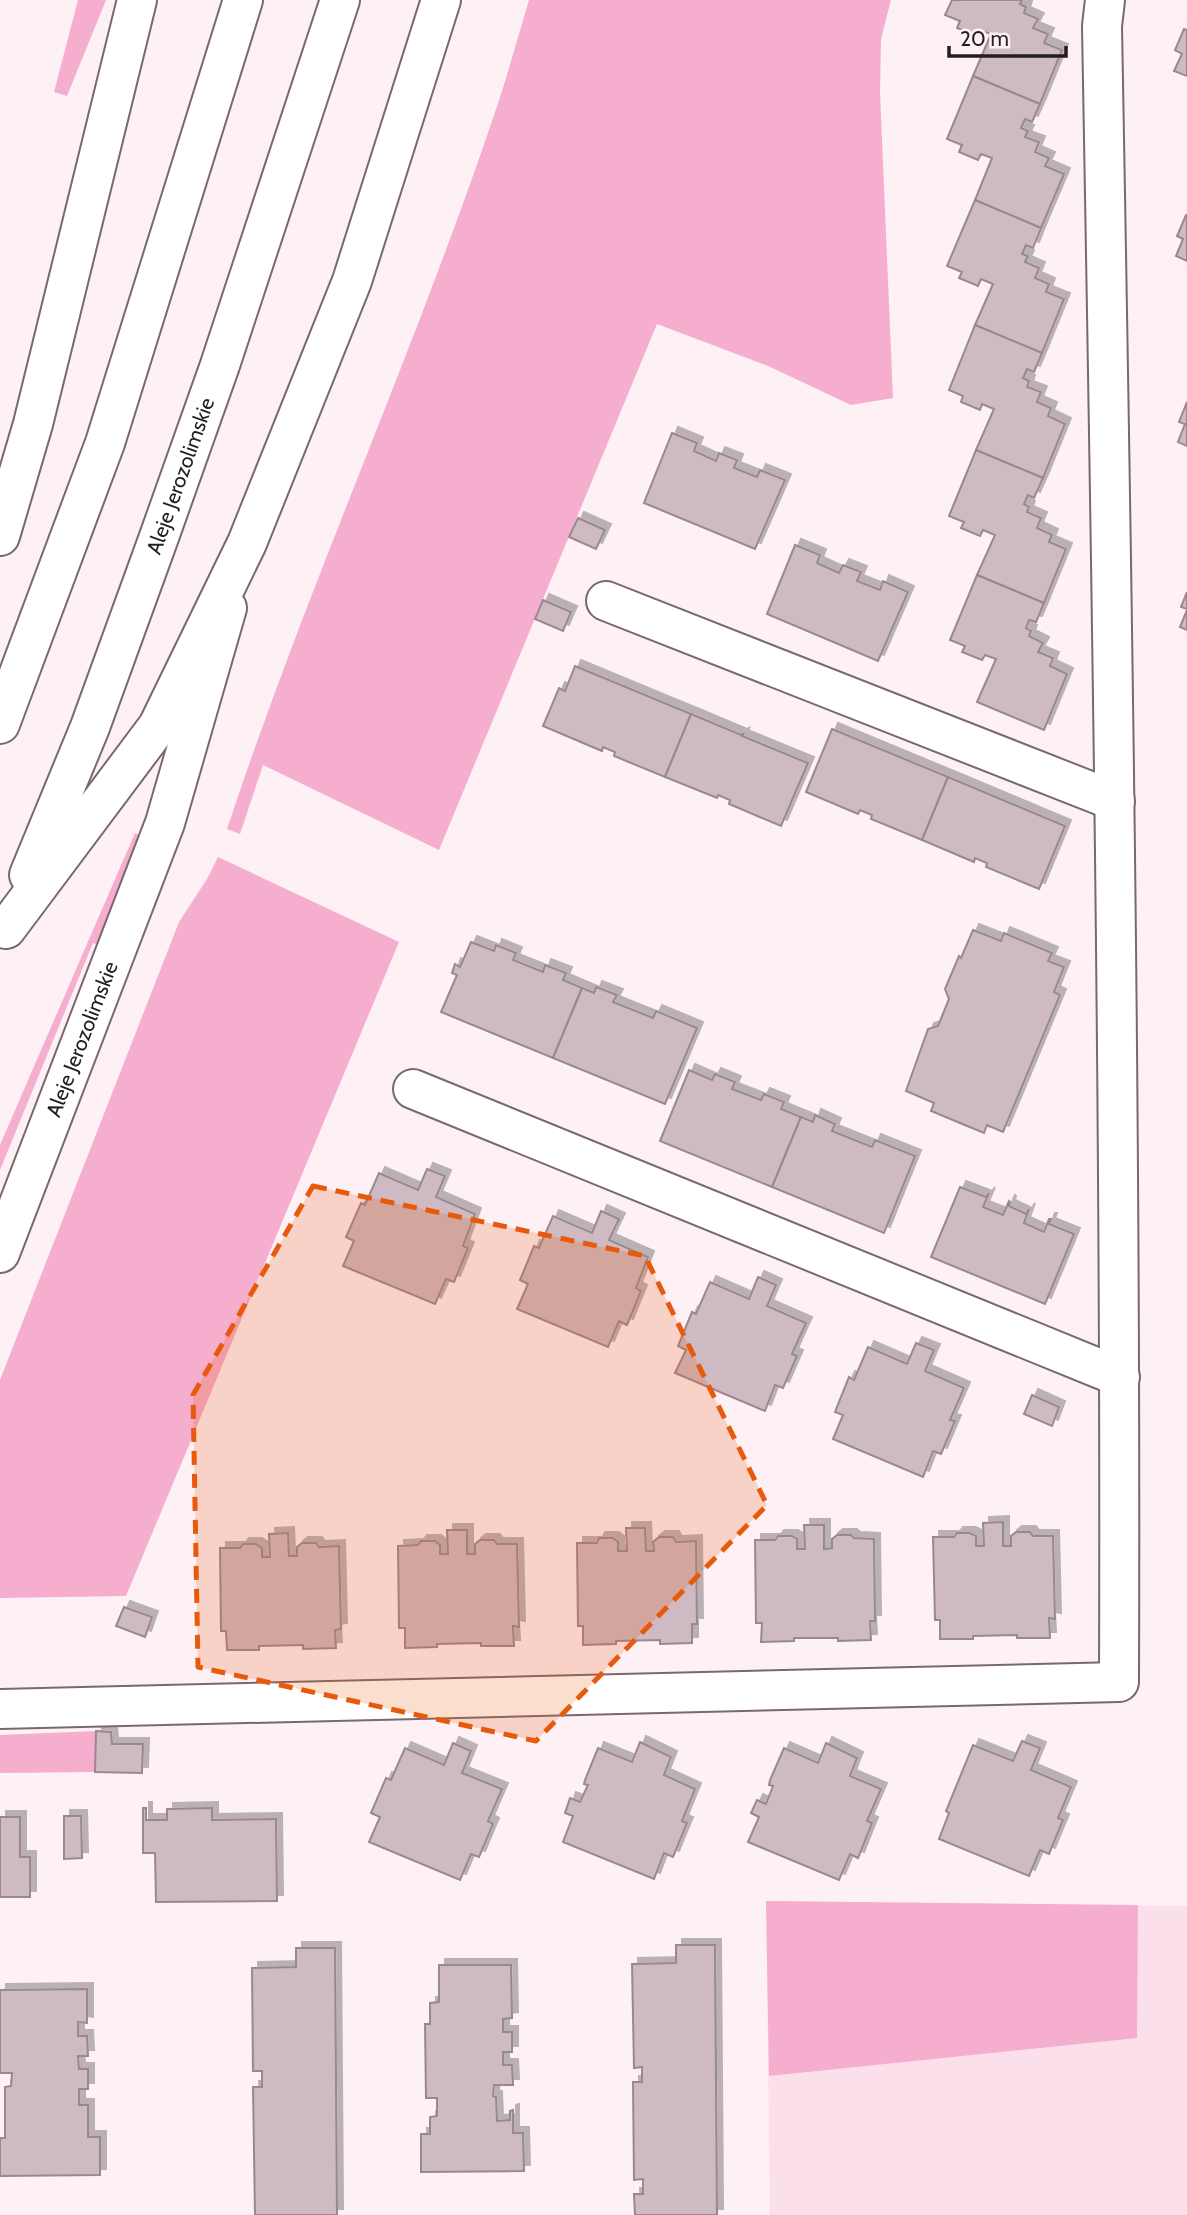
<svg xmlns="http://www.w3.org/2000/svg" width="1187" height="2215" font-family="Cabin,sans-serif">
  <defs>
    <filter id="shadow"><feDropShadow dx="6" dy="-6" stdDeviation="0" flood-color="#0004"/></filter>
  </defs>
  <rect width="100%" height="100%" fill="#fdf1f6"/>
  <!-- built -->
  <path fill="#fbdfeb" d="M766 1901 1187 1906V2215H770Z"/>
  <!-- green -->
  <g fill="#f5aece">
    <path d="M78 0H106L67 96 54 92Z"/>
    <path d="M529 0H891L881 39 880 93 893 398 851 405 768 366 657 324 439 850 263 765 240 834 227 829C306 590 411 360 492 121 506 81 517 40 529 0Z"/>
    <path d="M135 833 141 836 99 945 93 943 0 1170V1145Z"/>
    <path d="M218 857 399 942 126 1596 0 1598V1380L179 922 207 879Z"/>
    <path d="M96 1731 95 1772 0 1773V1735Z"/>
    <path d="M766 1901 1138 1905 1137 2038 769 2076Z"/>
  </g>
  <!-- building -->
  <g fill="#cdbac2" stroke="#9a878f" stroke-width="2" filter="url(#shadow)">
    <path d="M952 0H1022L1020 4 1026 7 1024 13 1038 19 1033 28 1048 34 1044 43 1062 50 1040 104 973 76 991 34 979 30 976 36 957 28 960 21 945 15Z"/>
    <path d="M1184 29 1187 30V76L1174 71 1182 54 1175 50Z"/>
    <path d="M973 76 1040 104 1032 122 1025 119 1021 128 1028 131 1025 137 1039 142 1035 152 1049 158 1045 166 1064 174 1041 228 975 200 992 158 981 154 978 160 959 152 962 145 947 139Z"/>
    <path d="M975 200 1041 228 1033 248 1026 245 1022 254 1028 256 1025 262 1039 268 1035 278 1049 284 1046 292 1064 299 1042 353 975 325 993 284 981 279 978 286 959 278 962 272 947 266Z"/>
    <path d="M1186 215H1187V261L1176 256 1183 239 1177 236Z"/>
    <path d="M975 325 1042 353 1034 372 1027 369 1023 378 1029 381 1027 387 1041 392 1037 402 1051 408 1048 416 1065 424 1043 478 976 450 994 409 982 404 980 410 961 402 963 396 949 390Z"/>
    <path d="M1187 402V446L1178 442 1185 424 1179 422Z"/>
    <path d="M672 433 697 443 694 451 716 461 719 453 737 460 734 468 757 477 760 470 785 480 755 549 644 503Z"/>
    <path d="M976 450 1043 478 1034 498 1028 495 1024 504 1029 507 1027 512 1041 518 1037 528 1052 535 1049 542 1066 549 1044 603 977 575 995 535 983 530 980 536 961 528 964 522 949 516Z"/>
    <path d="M578 518 605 530 596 549 569 537Z"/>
    <path d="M795 545 820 555 817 563 839 573 843 565 861 572 857 581 880 590 883 581 908 592 878 661 767 614Z"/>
    <path d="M977 575 1044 603 1036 622 1029 620 1026 628 1031 631 1029 636 1043 643 1038 652 1053 658 1050 666 1067 674 1044 730 977 702 996 659 985 655 982 660 962 652 965 646 950 640Z"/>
    <path d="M1187 592V609L1181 607Z"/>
    <path d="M543 600 571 612 563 631 535 619Z"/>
    <path d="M1187 610V630L1180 627Z"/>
    <path d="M575 666 691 714 665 777 614 756 615 752 603 747 602 751 543 726 559 688 565 691Z"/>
    <path d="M691 714 741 735 743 734 742 736 808 763 781 826 729 804 730 800 718 795 717 798 665 777Z"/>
    <path d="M832 729 948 777 922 840 871 819 872 815 860 810 858 814 806 792Z"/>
    <path d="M948 777 1065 826 1039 889 986 867 987 863 975 858 974 862 922 840Z"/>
    <path d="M973 930 1001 941 1004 933 1052 953 1048 961 1064 967 1054 992 1060 995 1003 1132 987 1125 984 1133 960 1123 931 1111 934 1103 906 1091 928 1029 938 1026 949 999 945 989 959 956 961 958Z"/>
    <path d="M471 942 494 951 496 945 516 953 513 960 543 972 545 965 566 973 563 980 582 988 553 1058 441 1012 457 975 452 973 455 964 460 967Z"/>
    <path d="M596 987 617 995 613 1002 653 1018 656 1011 697 1028 665 1104 553 1058 582 988 594 993Z"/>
    <path d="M689 1070 712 1080 715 1074 735 1082 732 1089 761 1100 764 1094 784 1102 781 1109 801 1117 772 1187 660 1141Z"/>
    <path d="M815 1115 835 1124 832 1131 872 1147 875 1140 915 1156 884 1233 772 1187 801 1117 813 1122Z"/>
    <path d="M427 1169 445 1176 436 1197 475 1214 463 1246 468 1248 454 1282 446 1279 435 1304 343 1266 354 1241 346 1237 361 1203 365 1205 379 1173 418 1190Z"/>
    <path d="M960 1187 986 1197 989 1193 983 1207 1003 1215 1009 1201 1010 1202 1009 1206 1026 1214 1029 1209 1024 1223 1044 1232 1049 1219H1051L1049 1224 1074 1234 1045 1304 931 1257Z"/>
    <path d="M601 1211 619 1219 609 1240 648 1257 636 1288 641 1291 627 1325 619 1321 608 1347 517 1309 528 1284 520 1280 534 1246 539 1248 553 1216 592 1233Z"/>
    <path d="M758 1277 776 1285 767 1306 806 1323 792 1354 797 1356 783 1388 775 1385 765 1411 675 1373 686 1350 678 1346 692 1312 696 1314 710 1282 749 1299Z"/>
    <path d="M916 1343 934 1350 925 1371 964 1388 950 1420 955 1421 941 1454 933 1451 923 1477 833 1439 843 1415 835 1412 849 1377 854 1380 868 1347 907 1364Z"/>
    <path d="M1032 1395 1059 1407 1052 1426 1024 1414Z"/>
    <path d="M1003 1522V1546H1011V1536L1016 1532H1030L1033 1536H1053L1055 1619 1049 1618 1050 1638H1017V1635L973 1636V1639H940V1620H935L933 1537H954L957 1533H970L976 1536V1546H984L983 1523Z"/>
    <path d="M804 1525H824V1549L832 1548V1539L837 1535H851L854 1538 874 1539 875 1621H870L871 1640 838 1641V1638H794V1641L761 1642 762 1623H756L755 1540H775L778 1536H792L797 1539V1549H805Z"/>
    <path d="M626 1528H645L646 1551H654L653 1542 659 1537H673L676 1542 696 1541 697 1624H692V1643L660 1644V1640L616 1641V1644L583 1645V1626H578L577 1543H597L599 1538H613L618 1542V1551H627Z"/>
    <path d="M447 1530H467V1554H475V1544L480 1540H494L497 1544H517L519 1627 513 1626 514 1646H481V1643L437 1644V1647L405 1648V1628H399L398 1546 418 1545 421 1541H435L440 1545V1554H448Z"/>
    <path d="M288 1533 289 1556H297V1547L302 1543H316L319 1547 339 1546 341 1629 335 1630 336 1648 303 1649V1645L259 1646V1650H227L226 1631H221L220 1548H240L243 1544H256L262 1548V1557H270L269 1534Z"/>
    <path d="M124 1607 152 1617 145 1637 116 1626Z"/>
    <path d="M96 1731 111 1732 112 1744H143L142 1773 95 1772Z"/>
    <path d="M1022 1741 1040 1748 1031 1770 1071 1787 1058 1818 1063 1820 1049 1854 1040 1850 1029 1876 939 1839 949 1813 946 1811 973 1745 1013 1761Z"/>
    <path d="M640 1742 671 1757 664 1775 695 1789 682 1821 687 1823 673 1857 664 1853 654 1879 563 1842 573 1816 565 1813 570 1798 580 1802 588 1785 584 1784 585 1780 598 1748 632 1762Z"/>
    <path d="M453 1743 471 1751 462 1773 502 1789 488 1821 493 1824 479 1857 471 1854 460 1880 369 1842 380 1817 371 1813 386 1778 391 1780 405 1748 444 1765Z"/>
    <path d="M826 1743 857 1758 850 1776 881 1789 867 1821 872 1823 858 1858 850 1854 839 1880 748 1842 759 1817 751 1813 757 1800 766 1804 773 1786 769 1785 770 1780 784 1748 818 1763Z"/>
    <path d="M143 1808H146V1820H167V1809L212 1808V1820L276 1819 277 1901 156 1902 155 1853H143Z"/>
    <path d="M64 1816H81L82 1858 64 1859Z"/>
    <path d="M0 1817H20V1857H30V1897H0Z"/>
    <path d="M676 1945H715L717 2215H635L634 2194H643V2179L634 2180 633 2082H642V2067L634 2068 632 1964 676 1963Z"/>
    <path d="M296 1948H335L337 2215H255L253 2087H262V2071H253L252 1968 296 1967Z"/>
    <path d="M439 1965H511L512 2018 503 2019V2032H512V2052H503V2065H512L513 2085H494L493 2096 496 2097 497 2121 510 2120V2111L513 2110V2133H523L524 2171 421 2172V2134H430V2117L437 2116V2098H426L425 2024H430V2003L439 2002Z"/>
    <path d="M87 1989V2023L78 2022V2036H87L88 2056H78L79 2069H88V2089H79V2105H88V2137H100V2175L0 2176V2138H5V2087L11 2086 12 2073H0V1990Z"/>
  </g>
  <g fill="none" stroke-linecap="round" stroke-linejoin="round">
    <defs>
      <g id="minor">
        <path d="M606 601 1115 801"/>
        <path d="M413 1089 1120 1377"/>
        <path id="s1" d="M0 1253 165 823 227 608"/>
        <path d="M0 1709 1119 1682C1121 1130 1112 578 1102 26L1105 0"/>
      </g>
      <g id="major">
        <path d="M0 536 33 424 137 0"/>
        <path d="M0 724 105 443 243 0"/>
        <path id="s2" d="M29 875 90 727 159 537 220 365 340 0"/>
        <path d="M6 929 158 726 247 543 352 281 441 0"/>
      </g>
    </defs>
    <!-- minor casing -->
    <use href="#minor" stroke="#7a686f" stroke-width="42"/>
    <!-- major casing -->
    <use href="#major" stroke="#7a686f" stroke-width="42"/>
    <!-- minor -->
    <use href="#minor" stroke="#fff" stroke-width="38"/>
    <!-- major -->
    <use href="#major" stroke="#fff" stroke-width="38"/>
  </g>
  <!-- marked area -->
  <path fill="#e8590c" fill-opacity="0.2" stroke="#e8590c" stroke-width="5" stroke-dasharray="14 9" stroke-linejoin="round" d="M313 1186 645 1256 767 1505 536 1741 198 1667 193 1395Z"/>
  <g text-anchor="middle" stroke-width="5" stroke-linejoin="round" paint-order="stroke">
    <!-- street labels -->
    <g font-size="21" fill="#241d20" stroke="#fdf1f6">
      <text dy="7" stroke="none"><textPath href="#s2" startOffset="427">Aleje Jerozolimskie</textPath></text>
      <text dy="7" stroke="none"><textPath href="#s1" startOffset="229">Aleje Jerozolimskie</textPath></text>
    </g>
  </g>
  <!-- scale -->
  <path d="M949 46v10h117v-10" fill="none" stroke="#241d20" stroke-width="3.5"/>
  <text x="960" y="46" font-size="21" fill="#241d20" stroke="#fdf1f6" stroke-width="5" paint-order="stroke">20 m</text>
</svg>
